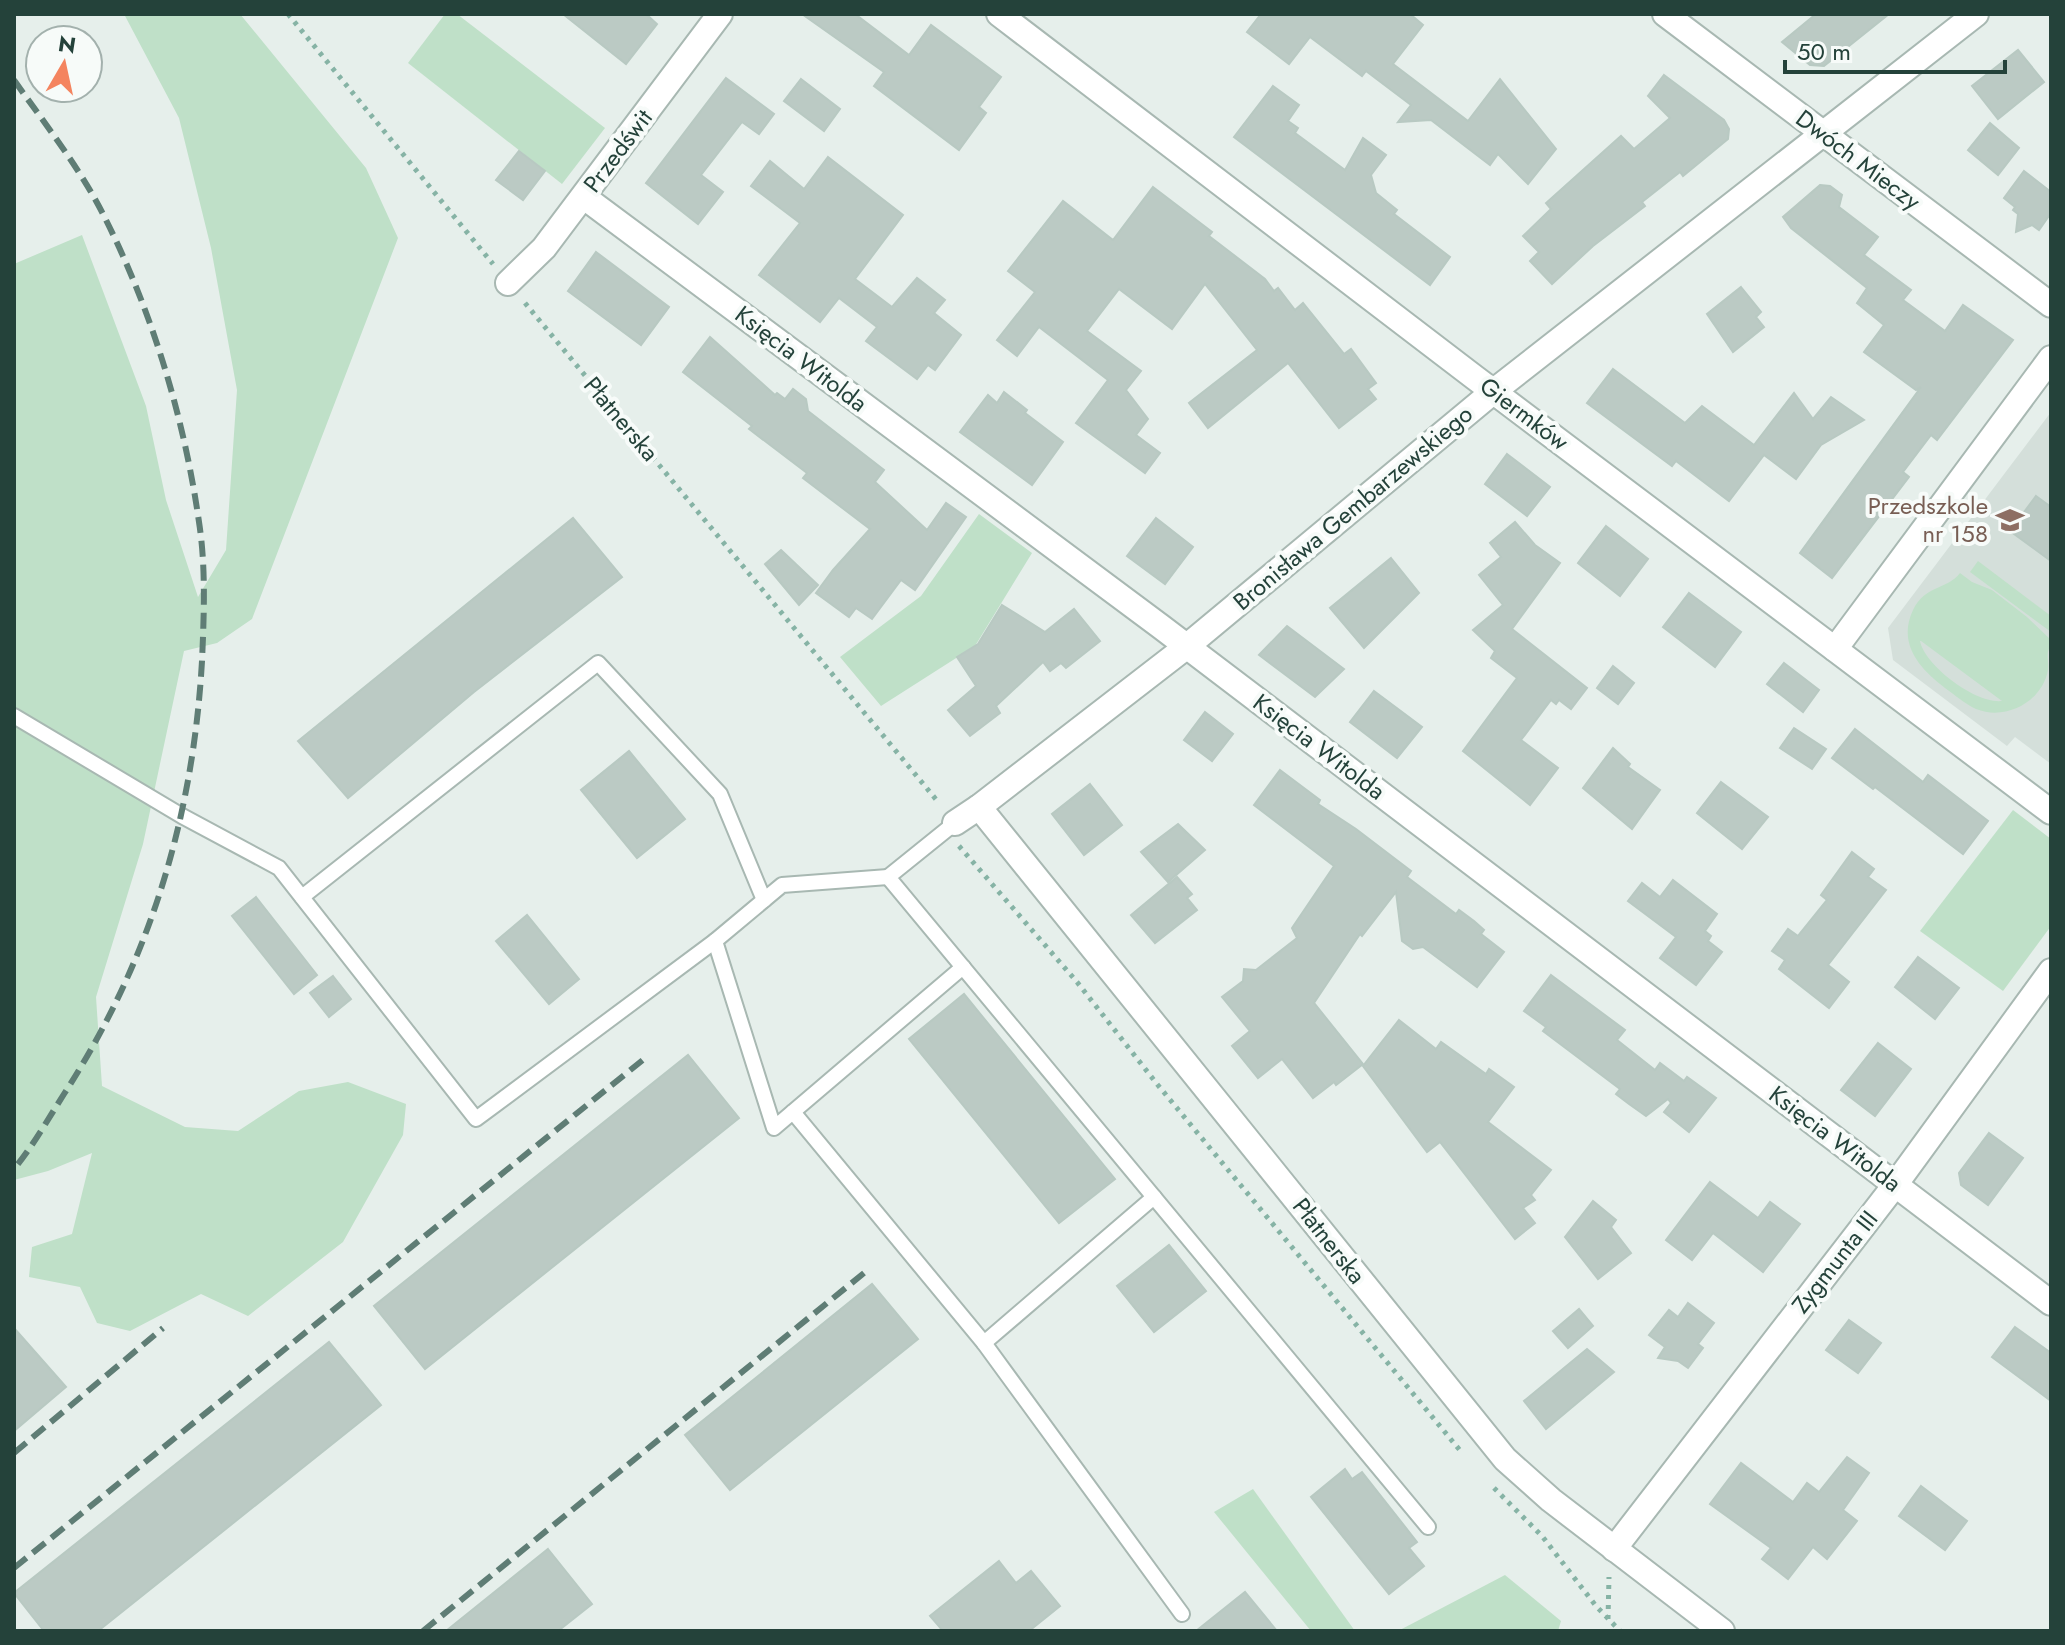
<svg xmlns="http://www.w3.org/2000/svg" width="2065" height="1645" font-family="Jost,sans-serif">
  <rect width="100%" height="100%" fill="#e6efeb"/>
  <!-- built -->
  <path fill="#d4dfda" d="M2051 412V764L2015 737 2007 746 1893 660 1888 628Z"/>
  <!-- green -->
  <g fill="#bfe0c8" fill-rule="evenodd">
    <path d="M124 14H240L366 168 398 238 252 619 217 643 184 651 143 844 96 997 102 1086 185 1127 238 1131 299 1091 348 1082 406 1104 403 1135 343 1242 248 1316 201 1294 130 1331 97 1323 80 1287 29 1277 32 1247 72 1234 92 1153 48 1171 14 1180V264L82 235 146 406 166 500 198 597 226 550 237 390 211 248 179 118Z"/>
    <path d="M445 14H457L605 128 562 184 408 63Z"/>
    <path d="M979 514 1032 553 975 646 881 706 840 657 921 596Z"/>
    <path d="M1978 561 2051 616V632L1970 572Z"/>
    <path d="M1960 573 1972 582 1992 590 2027 617 2051 640C2051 644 2049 648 2048 652 2047 657 2049 664 2048 670 2042 702 2006 721 1976 709 1965 704 1955 695 1945 688 1920 669 1897 644 1913 610 1925 585 1947 590 1960 573ZM1920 641H1921L2002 701C1976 704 1925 666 1920 641Z"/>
    <path d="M2013 810 2051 839V926L2003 991 1920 931Z"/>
    <path d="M1253 1489 1355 1631H1311L1214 1512Z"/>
    <path d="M1505 1575 1561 1621 1558 1631H1398Z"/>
  </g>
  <!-- building -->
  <g fill="#bbcac4" stroke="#b8c9c2" stroke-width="2">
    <path d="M563 14H646L657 24 626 64Z"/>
    <path d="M802 14H855L909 55 931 25 1001 77 979 107 986 113 959 150 874 86 884 72Z"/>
    <path d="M1261 14H1410L1423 25 1393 64 1468 121 1500 79 1556 149 1528 184 1498 154 1490 165 1431 120 1398 122 1411 105 1366 71 1362 76 1310 37 1289 64 1247 32Z"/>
    <path d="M1816 14H1889L1824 66 1810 65 1782 42Z"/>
    <path d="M2018 50 2044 82 1998 119 1972 86Z"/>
    <path d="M1664 75 1724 120 1729 129 1728 139 1683 176 1680 172 1642 202 1645 206 1593 246 1552 284 1530 261 1539 252 1523 236 1551 209 1546 203 1621 136 1634 149 1670 118 1648 96Z"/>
    <path d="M726 78 774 114 759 134 742 122 701 175 723 192 698 224 646 183Z"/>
    <path d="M801 79 840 109 824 131 784 101Z"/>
    <path d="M1273 86 1299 105 1288 121 1298 128 1295 133 1345 170 1363 138 1386 155 1371 175 1376 193 1397 210 1394 214 1450 257 1430 285 1234 137Z"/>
    <path d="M1990 123 2019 148 1998 175 1968 150Z"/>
    <path d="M519 151 545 171 523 200 496 180Z"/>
    <path d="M828 157 903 215 855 279 892 307 917 278 945 300 934 313 961 335 935 370 928 365 917 379 866 341 877 327 839 298 820 322 759 275 800 223 751 186 770 161 804 189Z"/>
    <path d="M2024 171 2051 192V213L2039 230 2032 225 2016 232 2018 214 2013 210 2015 207 2004 198Z"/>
    <path d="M1820 185 1830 186 1842 195 1839 207 1878 237 1864 255 1911 290 1903 300 1945 331 1963 305 2013 340 1937 440 1931 435 1903 472 1909 477 1832 578 1800 553 1921 387 1916 390 1864 352 1884 325 1857 303 1867 288 1791 228 1783 217Z"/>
    <path d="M1153 187 1212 232 1209 236 1265 279 1274 291 1278 288 1295 310 1303 303 1344 354 1351 349 1376 383 1368 389 1376 399 1339 428 1288 363 1208 428 1189 403 1257 350 1205 284 1172 329 1119 289 1087 331 1141 371 1126 390 1148 419 1136 435 1160 453 1145 473 1076 423 1108 380 1039 327 1017 356 997 340 1035 292 1008 271 1063 201 1113 240Z"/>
    <path d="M596 252 669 307 641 345 568 291Z"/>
    <path d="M1741 287 1761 312 1756 317 1764 327 1733 352 1707 314Z"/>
    <path d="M710 337 775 395 777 393 785 399 793 389 806 399 808 411 884 470 875 482 927 530 946 503 966 517 915 590 901 580 872 619 856 608 849 617 816 593 833 570 870 529 803 478 807 473 749 429 752 426 683 372Z"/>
    <path d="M1613 369 1685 423 1702 406 1754 445 1794 393 1813 419 1831 397 1864 420 1821 445 1796 479 1764 455 1729 501 1676 461 1672 466 1587 403Z"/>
    <path d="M1004 392 1027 410 1025 413 1063 442 1032 485 960 432 988 395 997 403Z"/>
    <path d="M1507 454 1550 487 1527 516 1485 484Z"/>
    <path d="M2036 496 2051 507V561L2010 531Z"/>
    <path d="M573 518 622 577 474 692 348 798 298 741Z"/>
    <path d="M1156 518 1193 547 1165 584 1127 556Z"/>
    <path d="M1515 522 1535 545 1560 563 1512 629 1587 688 1571 709 1559 700 1556 704 1551 700 1521 740 1558 768 1530 805 1463 751 1517 678 1491 658 1495 651 1473 630 1503 605 1479 575 1501 557 1490 543Z"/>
    <path d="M1606 526 1648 559 1620 596 1578 563Z"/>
    <path d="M781 550 818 585 799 605 765 564Z"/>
    <path d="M1391 558 1419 593 1364 648 1330 608Z"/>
    <path d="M1689 593 1741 632 1715 667 1663 627Z"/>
    <path d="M1002 605 1045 632 1074 609 1100 641 1066 668 1061 663 1050 671 1043 662 996 706 1000 713 970 736 948 710 976 686 957 657 978 644Z"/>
    <path d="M1287 626 1344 669 1315 697 1259 655Z"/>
    <path d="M1784 663 1819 690 1803 712 1767 684Z"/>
    <path d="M1613 666 1634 683 1618 704 1597 688Z"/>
    <path d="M1374 691 1422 727 1397 758 1350 722Z"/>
    <path d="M1205 712 1233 734 1212 761 1184 740Z"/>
    <path d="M1794 728 1826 749 1812 769 1780 748Z"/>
    <path d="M1855 729 1923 782 1928 775 1988 821 1963 854 1875 787 1873 789 1832 758Z"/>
    <path d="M1613 748 1630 764 1628 767 1660 790 1632 829 1583 788Z"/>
    <path d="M629 751 685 819 637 858 581 790Z"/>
    <path d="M1280 770 1320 800 1318 804 1356 829 1411 871 1407 877 1456 914 1459 910 1474 921 1484 930 1481 934 1504 952 1477 987 1423 947 1413 949 1402 941 1396 892 1362 936 1360 934 1314 1003 1363 1064 1336 1085 1334 1082 1313 1098 1282 1059 1258 1078 1232 1046 1250 1031 1222 997 1243 981 1244 969 1256 970 1297 938 1292 928 1334 866 1254 805Z"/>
    <path d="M1721 782 1768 817 1742 849 1697 813Z"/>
    <path d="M1090 784 1122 825 1084 855 1052 814Z"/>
    <path d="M1178 824 1205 850 1168 882 1141 852Z"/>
    <path d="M1852 852 1874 869 1868 877 1886 890 1828 965 1849 982 1829 1008 1779 969 1785 960 1772 951 1788 929 1798 936 1827 900 1821 895Z"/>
    <path d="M1177 877 1192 894 1187 898 1197 910 1155 943 1131 915Z"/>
    <path d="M1673 880 1717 914 1705 931 1711 936 1708 941 1722 952 1696 985 1660 958 1676 937 1628 901 1642 883 1660 897Z"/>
    <path d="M256 897 317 975 294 994 232 916Z"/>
    <path d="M527 915 579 979 549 1004 496 941Z"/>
    <path d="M1918 957 1959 988 1935 1019 1895 987Z"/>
    <path d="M1551 975 1625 1030 1617 1040 1655 1070 1660 1063 1684 1081 1687 1077 1716 1098 1689 1132 1664 1112 1671 1103 1668 1099 1646 1116 1629 1104 1616 1094 1620 1089 1543 1031 1546 1027 1524 1011Z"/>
    <path d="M333 976 351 999 329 1017 310 993Z"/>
    <path d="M964 994 1115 1179 1059 1223 909 1039Z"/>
    <path d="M1399 1020 1436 1049 1441 1042 1486 1074 1489 1069 1514 1087 1488 1122 1551 1170 1531 1195 1535 1200 1523 1208 1535 1223 1515 1239 1440 1142 1427 1152 1363 1066Z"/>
    <path d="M1878 1043 1911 1069 1875 1116 1841 1090Z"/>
    <path d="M688 1055 739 1118 425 1369 374 1306Z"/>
    <path d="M1989 1133 2023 1158 1988 1205 1961 1185 1959 1173Z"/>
    <path d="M1710 1182 1758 1218 1770 1202 1800 1224 1763 1272 1713 1233 1692 1260 1666 1240Z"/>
    <path d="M1593 1201 1616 1220 1611 1227 1631 1253 1598 1279 1565 1237Z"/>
    <path d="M1169 1245 1206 1291 1154 1332 1117 1286Z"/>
    <path d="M872 1284 918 1339 730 1490 685 1435Z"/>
    <path d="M1688 1303 1714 1323 1698 1344 1703 1348 1688 1368 1678 1361 1658 1358 1665 1347 1649 1335 1669 1310 1678 1317Z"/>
    <path d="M1579 1309 1593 1326 1568 1348 1553 1331Z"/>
    <path d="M1849 1320 1881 1343 1858 1373 1826 1350Z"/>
    <path d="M2015 1327 2051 1353V1401L1992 1357Z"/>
    <path d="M14 1328 66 1387 14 1431Z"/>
    <path d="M329 1342 381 1405 98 1631H44L14 1593Z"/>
    <path d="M1587 1349 1614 1372 1546 1429 1524 1401Z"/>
    <path d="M1847 1457 1869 1473 1843 1510 1857 1521 1827 1559 1813 1547 1788 1579 1762 1559 1771 1548 1710 1504 1741 1463 1793 1502 1807 1483 1819 1492Z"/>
    <path d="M1345 1469 1352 1479 1362 1472 1417 1542 1409 1548 1424 1566 1389 1594 1311 1497Z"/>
    <path d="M1921 1486 1967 1521 1945 1550 1899 1516Z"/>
    <path d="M548 1549 592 1604 558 1631H446Z"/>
    <path d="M999 1561 1016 1583 1031 1571 1060 1606 1029 1631H943L930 1616Z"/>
    <path d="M1245 1592 1277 1631H1196Z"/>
  </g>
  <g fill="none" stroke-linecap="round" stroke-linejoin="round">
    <defs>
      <g id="lane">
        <path d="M14 716 182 816 279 868 476 1119 715 941"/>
        <path d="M955 823 888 877 1428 1527"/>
        <path d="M888 877 782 885 715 941 774 1128 963 967"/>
        <path d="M302 897 598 663 720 794 764 900"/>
        <path d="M793 1112 984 1343 1154 1197"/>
        <path d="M984 1343 1182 1614"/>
      </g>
      <g id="street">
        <path d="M999 14 1474 377 2051 812"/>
        <path d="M1665 14 2051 305"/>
        <path d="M584 197 1160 626 2051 1303"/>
        <path d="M508 283 544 248 720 14"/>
        <path d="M1835 649 2051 358"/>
        <path d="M979 807 1505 1459 1551 1500 1722 1631"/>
        <path d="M955 823 979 807 1186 647 1494 391 1976 14"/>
        <path d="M1614 1549 1895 1185 2051 971"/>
      </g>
    </defs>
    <!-- lane casing -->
    <use href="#lane" stroke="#a8b8b2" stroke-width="18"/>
    <!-- street casing -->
    <use href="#street" stroke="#a8b8b2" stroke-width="28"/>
    <!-- path -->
    <g stroke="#86b3a5" stroke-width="5" stroke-dasharray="4 6" stroke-linecap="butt">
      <path d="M288 14 493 264"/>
      <path d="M525 303 939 803"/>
      <path d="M959 846 1077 982 1157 1084 1463 1454"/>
      <path d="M1494 1488 1542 1536 1596 1606 1620 1631"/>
      <path d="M1608 1619 1609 1577"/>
    </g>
    <!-- lane -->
    <use href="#lane" stroke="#fff" stroke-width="14"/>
    <!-- street -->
    <use href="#street" stroke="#fff" stroke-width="24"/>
    <!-- rail -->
    <g stroke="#5f7d75" stroke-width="6" stroke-dasharray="16 8" stroke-linecap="butt">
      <path d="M14 80C45 124 80 168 104 216 152 311 184 417 199 522 206 567 204 615 202 661 193 818 150 961 64 1094 48 1119 33 1146 14 1169"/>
      <path d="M14 1453 163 1328"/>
      <path d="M14 1568 644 1059"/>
      <path d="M423 1631 864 1273"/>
    </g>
  </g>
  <!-- icons -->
  <defs>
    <symbol id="school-bare" viewBox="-9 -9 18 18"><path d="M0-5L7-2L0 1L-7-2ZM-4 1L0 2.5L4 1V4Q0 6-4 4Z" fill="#8d6e63" stroke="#f7fbf9" stroke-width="2.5" paint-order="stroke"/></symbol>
  </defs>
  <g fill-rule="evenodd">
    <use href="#school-bare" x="1990" y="500" width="40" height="40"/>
  </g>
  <g text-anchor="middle" stroke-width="8" stroke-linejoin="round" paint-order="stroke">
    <!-- street labels -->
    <g font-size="24" fill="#24423a" stroke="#f7fbf9">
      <text transform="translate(618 151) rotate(-53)" y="8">Przedświt</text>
      <text transform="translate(1858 160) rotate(37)" y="8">Dwóch Mieczy</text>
      <text transform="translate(801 359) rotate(37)" y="8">Księcia Witolda</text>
      <text transform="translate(1524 414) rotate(37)" y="8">Giermków</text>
      <text transform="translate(621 419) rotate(50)" y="8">Płatnerska</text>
      <text transform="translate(1353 508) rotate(-40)" y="8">Bronisława Gembarzewskiego</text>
      <text transform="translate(1319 747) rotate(37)" y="8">Księcia Witolda</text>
      <text transform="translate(1835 1139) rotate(37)" y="8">Księcia Witolda</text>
      <text transform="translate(1329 1241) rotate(52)" y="8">Płatnerska</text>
      <text transform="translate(1835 1262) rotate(-52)" y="8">Zygmunta III</text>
    </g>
    <!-- education labels -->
    <g font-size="24" fill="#785e54" stroke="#f7fbf9" text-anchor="end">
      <text x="1988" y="514">Przedszkole<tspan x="1988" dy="28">nr 158</tspan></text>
    </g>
  </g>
  <!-- border -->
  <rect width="2065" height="1645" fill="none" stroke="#24423a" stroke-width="32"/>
  <!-- north arrow -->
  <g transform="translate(64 64) rotate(9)"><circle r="38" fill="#f7fbf9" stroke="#a3b1ad" stroke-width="2"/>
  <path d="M0-6L14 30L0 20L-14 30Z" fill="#f4845f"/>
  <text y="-12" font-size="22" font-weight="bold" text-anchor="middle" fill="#24423a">N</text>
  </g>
  <!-- scale -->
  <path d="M1785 60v12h220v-12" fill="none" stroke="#24423a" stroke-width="4"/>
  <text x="1797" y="60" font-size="24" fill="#24423a" stroke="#f7fbf9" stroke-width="6" paint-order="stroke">50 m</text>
</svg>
